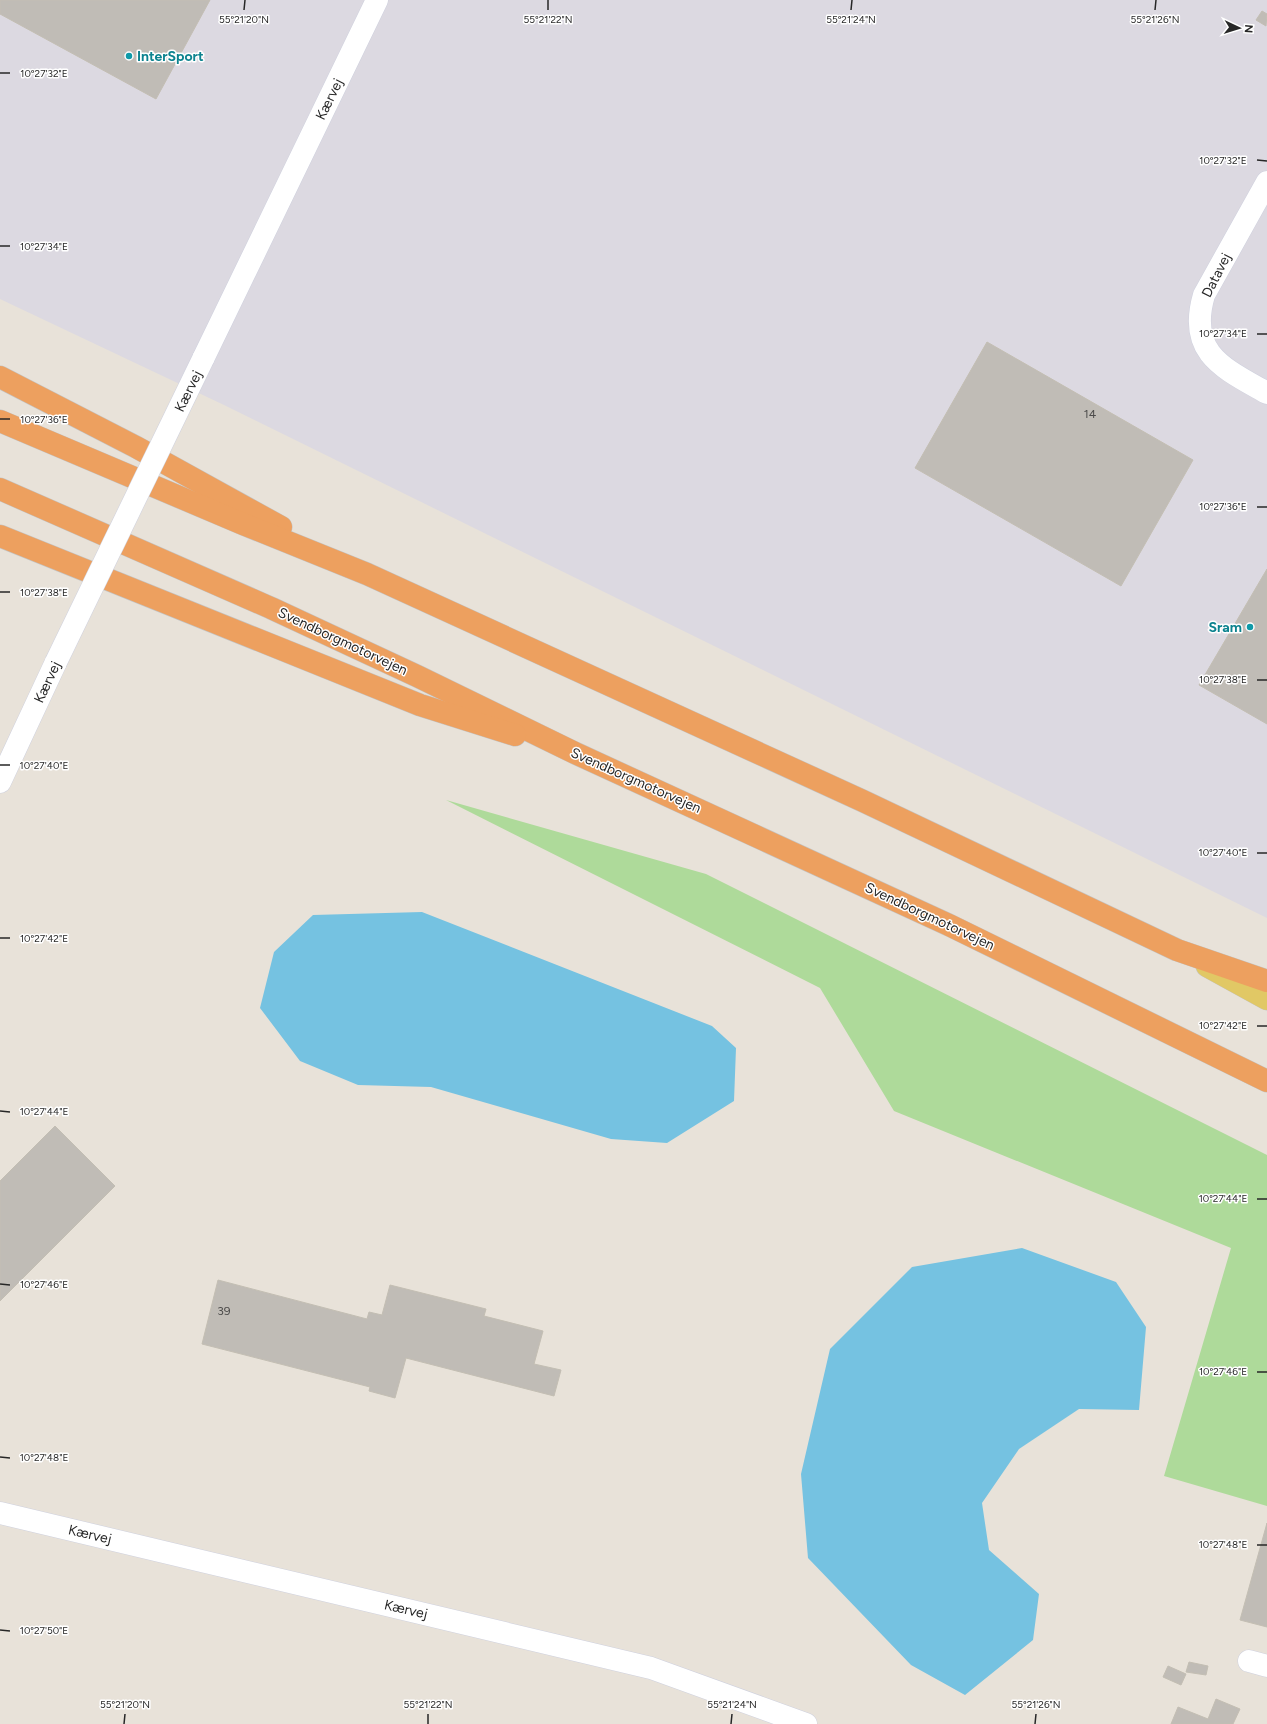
<svg xmlns="http://www.w3.org/2000/svg" width="1267" height="1724" font-family="Figtree,sans-serif">
  <rect width="100%" height="100%" fill="#e8e2d9"/>
  <!-- industrial -->
  <path fill="#dcd9e1" d="M0 0H1267V918L224 405 0 299Z"/>
  <!-- green -->
  <path fill="#aeda9a" d="M446 800 706 874 1267 1155V1506L1164 1476 1231 1248 894 1111 820 988Z"/>
  <!-- water -->
  <g fill="#75c2e1">
    <path d="M422 912 712 1026 736 1048 734 1101 667 1143 611 1139 431 1087 358 1085 300 1061 260 1008 274 952 313 915Z"/>
    <path d="M1022 1248 1116 1282 1146 1327 1139 1410 1079 1409 1019 1449 982 1503 989 1550 1039 1594 1033 1640 965 1695 911 1665 808 1558 801 1474 830 1349 912 1267Z"/>
  </g>
  <!-- building -->
  <g fill="#c0bcb6" stroke="#c3beb3">
    <path d="M0 0H210L156 99 0 14Z"/>
    <path d="M1262 11 1267 14 1266 26 1256 20Z"/>
    <path d="M987 342 1193 460 1121 586 915 468Z"/>
    <path d="M1267 569V724L1199 685Z"/>
    <path d="M55 1126 115 1186 0 1301V1181Z"/>
    <path d="M218 1280 367 1319 369 1312 382 1315 390 1285 486 1309 484 1316 543 1331 534 1364 561 1370 554 1396 406 1358 395 1398 369 1391 370 1387 202 1344Z"/>
    <path d="M1267 1523V1627L1240 1620Z"/>
    <path d="M1189 1662 1208 1666 1206 1675 1186 1672Z"/>
    <path d="M1168 1666 1186 1674 1181 1685 1163 1677Z"/>
    <path d="M1216 1699 1240 1709 1233 1724H1171L1178 1707 1208 1719Z"/>
  </g>
  <g fill="none" stroke-linecap="round" stroke-linejoin="round">
    <defs>
      <g id="minor">
        <path d="M1267 182 1204 295C1187 353 1223 368 1267 393"/>
        <path d="M203 359 377 0"/>
        <path d="M0 782 56 662"/>
        <path d="M0 1513 651 1668 806 1724"/>
        <path d="M1249 1661 1267 1666"/>
      </g>
      <path id="major" d="M1207 966 1267 999"/>
      <g id="highway">
        <path d="M0 377 136 447 281 527"/>
        <path d="M0 421 243 524 367 574 863 801 1177 950 1267 981"/>
        <path d="M0 489 271 608 417 676 575 753 949 925 1267 1081"/>
        <path d="M0 536 420 705 515 735"/>
      </g>
    </defs>
    <!-- minor casing -->
    <use href="#minor" stroke="#cfd1de" stroke-width="23"/>
    <!-- major casing -->
    <use href="#major" stroke="#c3c3c3" stroke-width="23"/>
    <!-- highway casing -->
    <use href="#highway" stroke="#c3c3c3" stroke-width="23"/>
    <!-- minor -->
    <use href="#minor" stroke="#fff" stroke-width="22"/>
    <!-- major -->
    <use href="#major" stroke="#e1c865" stroke-width="22"/>
    <!-- highway -->
    <use href="#highway" stroke="#eda05f" stroke-width="22"/>
    <defs>
      <path id="minor-bridge" d="M56 662 203 359"/>
    </defs>
    <!-- minor-bridge casing -->
    <use href="#minor-bridge" stroke="#cfd1de" stroke-width="23" stroke-linecap="butt"/>
    <!-- minor-bridge -->
    <use href="#minor-bridge" stroke="#fff" stroke-width="22"/>
  </g>
  <!-- ticks -->
  <path fill="none" stroke="#272727" stroke-width="1.5" d="M244 10 245 0M548 10V0M851 10 852 0M1155 10 1156 0M0 73H10M1257 160 1267 161M0 246H10M1257 334H1267M0 419H10M1257 507H1267M0 592H10M1257 680H1267M0 765H10M1257 853H1267M0 938H10M1257 1026H1267M0 1111 10 1112M1257 1199H1267M0 1284 10 1285M1257 1372H1267M0 1457 10 1458M1257 1545H1267M0 1630 10 1631M124 1724 125 1714M428 1724V1714M731 1724 732 1714M1035 1724 1036 1714"/>
  <!-- markers -->
  <g fill="#0f9aa8" stroke="#fff" stroke-width="1.5">
    <circle cx="129" cy="56" r="4"/>
    <circle cx="1250" cy="627" r="4"/>
  </g>
  <g text-anchor="middle" stroke-width="3" stroke-linejoin="round" paint-order="stroke">
    <!-- number labels -->
    <g font-size="12" fill="#4d4c4b">
      <text x="1090" y="418">14</text>
      <text x="224" y="1315">39</text>
    </g>
    <!-- culture labels -->
    <g font-size="14" font-weight="bold" fill="#0d838f" stroke="#fff" text-anchor="start">
      <text x="137" y="61">InterSport</text>
      <text x="1242" y="632" text-anchor="end">Sram</text>
    </g>
    <!-- street labels -->
    <g font-size="14" fill="#272727" stroke="#fff">
      <text transform="translate(329 99) rotate(-64)" y="5">Kærvej</text>
      <text transform="translate(1216 275) rotate(-63)" y="5">Datavej</text>
      <text transform="translate(188 391) rotate(-64)" y="5">Kærvej</text>
      <text transform="translate(343 641) rotate(25)" y="5">Svendborgmotorvejen</text>
      <text transform="translate(47 682) rotate(-65)" y="5">Kærvej</text>
      <text transform="translate(636 780) rotate(24)" y="5">Svendborgmotorvejen</text>
      <text transform="translate(930 916) rotate(25)" y="5">Svendborgmotorvejen</text>
      <text transform="translate(90 1534) rotate(13)" y="5">Kærvej</text>
      <text transform="translate(406 1609) rotate(13)" y="5">Kærvej</text>
    </g>
  </g>
  <g font-size="10" text-anchor="middle" fill="#272727" stroke="#fff" stroke-width="3" stroke-linejoin="round" paint-order="stroke">
    <text x="244" y="23">55°21'20"N</text>
    <text x="548" y="23">55°21'22"N</text>
    <text x="851" y="23">55°21'24"N</text>
    <text x="1155" y="23">55°21'26"N</text>
    <text x="44" y="77">10°27'32"E</text>
    <text x="1223" y="164">10°27'32"E</text>
    <text x="44" y="250">10°27'34"E</text>
    <text x="1223" y="337">10°27'34"E</text>
    <text x="44" y="423">10°27'36"E</text>
    <text x="1223" y="510">10°27'36"E</text>
    <text x="44" y="596">10°27'38"E</text>
    <text x="1223" y="683">10°27'38"E</text>
    <text x="44" y="769">10°27'40"E</text>
    <text x="1223" y="856">10°27'40"E</text>
    <text x="44" y="942">10°27'42"E</text>
    <text x="1223" y="1029">10°27'42"E</text>
    <text x="44" y="1115">10°27'44"E</text>
    <text x="1223" y="1202">10°27'44"E</text>
    <text x="44" y="1288">10°27'46"E</text>
    <text x="1223" y="1375">10°27'46"E</text>
    <text x="44" y="1461">10°27'48"E</text>
    <text x="1223" y="1548">10°27'48"E</text>
    <text x="44" y="1634">10°27'50"E</text>
    <text x="125" y="1708">55°21'20"N</text>
    <text x="428" y="1708">55°21'22"N</text>
    <text x="732" y="1708">55°21'24"N</text>
    <text x="1036" y="1708">55°21'26"N</text>
  </g>
  <!-- north arrow -->
  <g transform="translate(1239 28) rotate(94)" stroke="#ffffff" stroke-width="3" paint-order="stroke">
  <path d="M0-3L7 15L0 10L-7 15Z" fill="#272727"/>
  <text y="-6" font-size="11" font-weight="bold" text-anchor="middle" fill="#272727">N</text>
  </g>
</svg>
